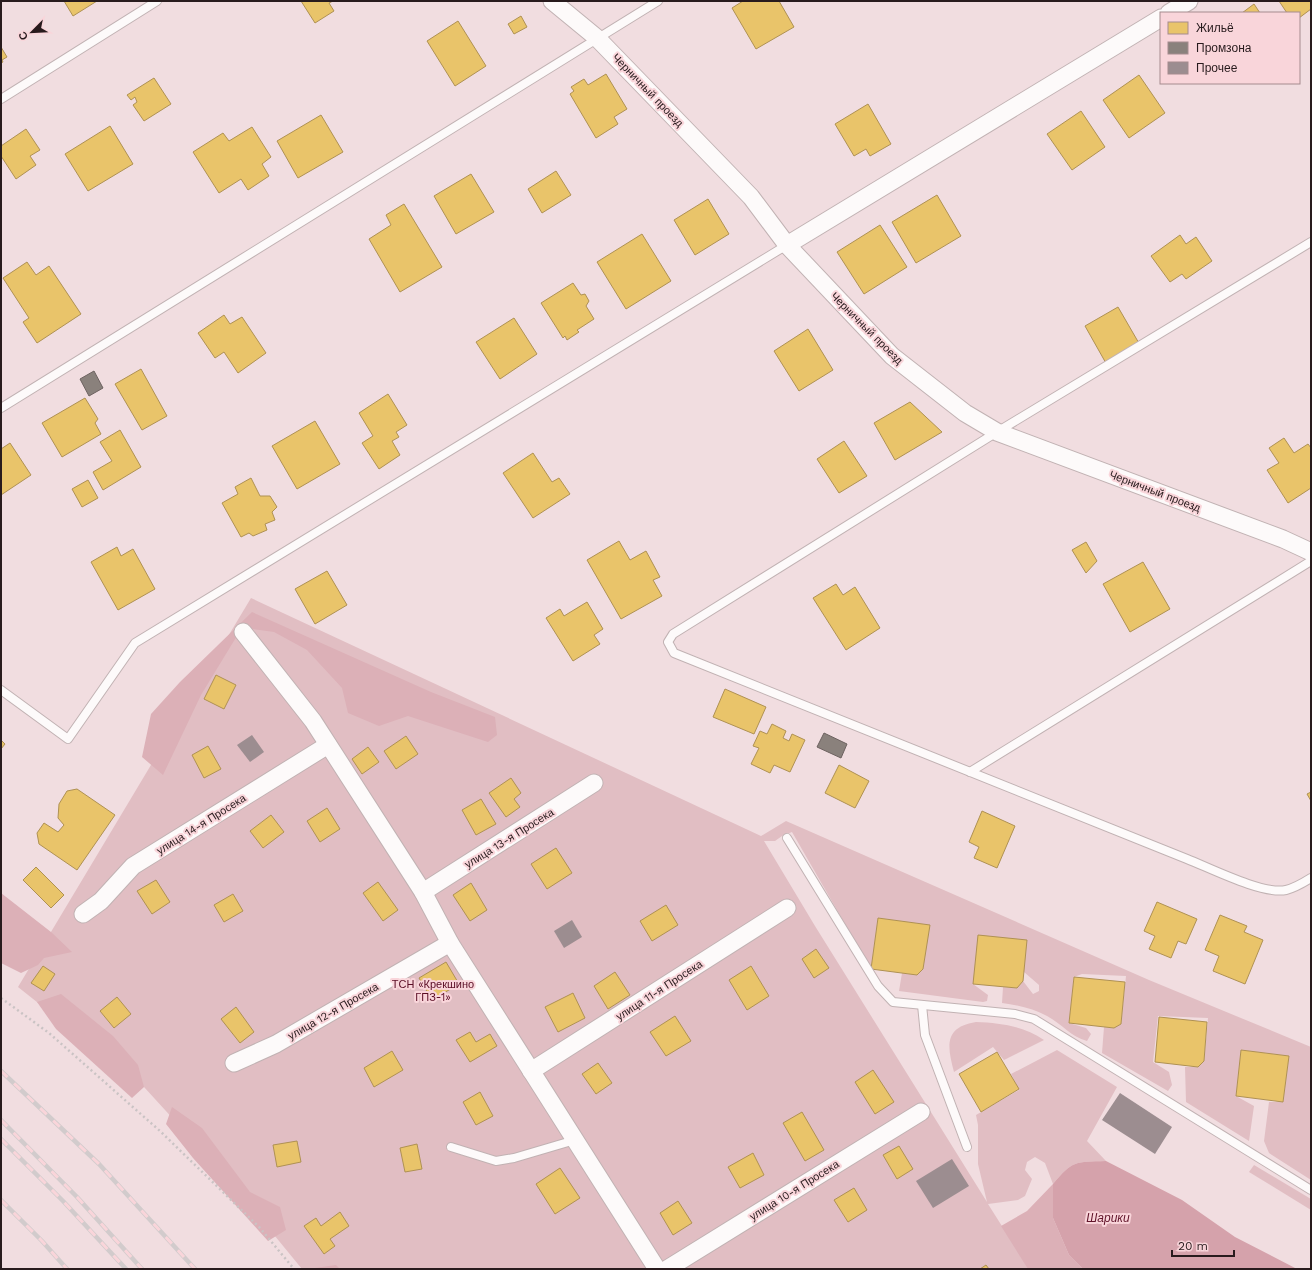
<svg xmlns="http://www.w3.org/2000/svg" width="1312" height="1270" font-family="'Work Sans',sans-serif">
  <rect width="100%" height="100%" fill="#f1dde0"/>
  <!-- green -->
  <g fill="#e1bec3">
    <path d="M251 598 761 836 786 821 1149 980 1311 1047V1180L1269 1153 1264 1141 1269 1102H1283L1289 1056 1241 1050 1236 1096 1254 1106 1249 1141 1186 1102 1185 1067H1198L1204 1061 1208 1018 1158 1016 1153 1062 1169 1072 1172 1085 1168 1091 1102 1053 1104 1027 1114 1028 1121 1024 1126 976 1082 974 1074 977 1069 1023 1086 1028 1091 1034 1087 1041C1071 1037 1062 1024 1047 1016 1034 1009 1018 1005 1002 1003L1003 987 1017 988 1023 981 1033 994 1039 991V985L1024 972 973 984 988 995 987 1001 983 1002 899 991 902 973 917 975 923 969 929 925 878 918 871 969 792 832 782 836 775 841H764L815 926 987 1202 978 1164V1125L976 1115 1019 1090 1011 1074 1057 1050 1117 1087 1087 1141 1106 1161C1075 1162 1073 1160 1053 1184L1045 1163 1035 1157 1027 1162 1025 1170 1032 1179 1025 1196 1018 1200 988 1204 1029 1269H302L229 1180 144 1087 18 987Z"/>
    <path d="M976 1022C1001 1023 1023 1026 1044 1040L1004 1060 993 1047 954 1072C947 1046 944 1027 976 1022Z"/>
    <path d="M1254 1165 1311 1199V1210L1249 1172Z"/>
  </g>
  <!-- forest -->
  <g fill="#dcb0b7">
    <path d="M252 612 431 692 495 717 497 735 488 742 408 716 379 726 348 713 342 688 307 650 274 632 253 629 243 626 201 695 163 775 142 757 151 714 180 682Z"/>
    <path d="M1 893 51 932 72 952 44 958 38 965 21 973 1 963Z"/>
    <path d="M61 994 113 1036 138 1065 144 1087 132 1098 56 1029 37 1002Z"/>
    <path d="M172 1107 202 1128 250 1192 280 1207 286 1230 268 1241 193 1158 166 1124Z"/>
    <path d="M1053 1184V1218L1069 1255 1083 1269H1028L1001 1226 1027 1211Z"/>
    <path d="M336 1265 340 1269H308Z"/>
  </g>
  <!-- water -->
  <path fill="#d5a2ab" d="M1106 1161 1182 1200 1235 1237 1297 1269H1083L1069 1255 1053 1218V1184C1073 1160 1075 1162 1106 1161Z"/>
  <!-- homes -->
  <g fill="#e9c46a" stroke="#af9153">
    <path d="M64 1H97L73 16Z"/>
    <path d="M301 1H333L329 3 334 11 315 23Z"/>
    <path d="M743 1H779L794 27 756 49 732 8Z"/>
    <path d="M1279 1H1311V9L1299 18V13H1287Z"/>
    <path d="M1254 4 1260 13H1242Z"/>
    <path d="M521 16 527 27 514 34 508 24Z"/>
    <path d="M458 21 486 66 455 86 427 41Z"/>
    <path d="M1 47 7 57 2 60 3 62 1 63Z"/>
    <path d="M606 74 627 109 614 117 618 124 596 138 570 94 574 91 571 87 584 79 588 85Z"/>
    <path d="M1139 75 1165 113 1129 138 1103 100Z"/>
    <path d="M154 78 171 104 144 121 133 105 137 102 135 97 131 100 127 95Z"/>
    <path d="M868 104 891 144 870 156 866 149 854 156 835 124Z"/>
    <path d="M1081 111 1105 147 1072 170 1047 134Z"/>
    <path d="M321 115 343 152 298 178 277 141Z"/>
    <path d="M110 126 133 164 88 191 65 154Z"/>
    <path d="M252 127 271 157 262 164 269 176 248 190 241 179 219 193 193 152 223 133 229 141Z"/>
    <path d="M26 129 40 150 30 156 36 165 16 179 1 156V146Z"/>
    <path d="M556 171 571 195 542 213 528 189Z"/>
    <path d="M471 174 494 212 456 234 434 196Z"/>
    <path d="M937 195 961 236 916 263 892 222Z"/>
    <path d="M708 199 729 234 695 255 674 220Z"/>
    <path d="M404 204 442 267 400 292 369 239 391 225 386 215Z"/>
    <path d="M880 225 907 267 864 294 837 252Z"/>
    <path d="M642 234 671 281 626 309 597 262Z"/>
    <path d="M1180 235 1186 244 1196 237 1212 261 1186 279 1182 274 1170 282 1151 256Z"/>
    <path d="M27 262 36 275 49 266 81 314 37 343 23 322 29 318 3 278Z"/>
    <path d="M573 283 581 295 585 294 589 301 586 306 594 319 577 330 579 332 567 340 565 336 563 338 541 303Z"/>
    <path d="M1118 307 1140 345 1107 365 1085 326Z"/>
    <path d="M224 315 230 324 242 317 266 353 238 373 224 352 215 358 198 333Z"/>
    <path d="M514 318 537 354 500 379 476 342Z"/>
    <path d="M808 329 833 370 799 391 774 351Z"/>
    <path d="M141 369 167 416 142 430 115 384Z"/>
    <path d="M388 394 407 425 396 432 399 437 392 441 400 455 379 469 362 443 373 436 359 413Z"/>
    <path d="M85 398 98 419 95 423 101 434 62 457 42 423Z"/>
    <path d="M910 402 942 432 895 460 874 423Z"/>
    <path d="M315 421 340 464 297 489 272 446Z"/>
    <path d="M120 430 141 467 103 490 93 472 112 461 100 442Z"/>
    <path d="M1284 438 1294 453 1308 444 1311 448V488L1288 503 1267 470 1279 463 1269 448Z"/>
    <path d="M844 441 867 476 839 493 817 459Z"/>
    <path d="M10 443 31 475 1 495V449Z"/>
    <path d="M533 453 552 482 559 478 570 494 533 518 503 473Z"/>
    <path d="M251 478 260 496H270L277 507 272 512 275 520 265 524 267 530 253 536 249 533 241 537 222 503 238 494 235 487Z"/>
    <path d="M88 480 98 498 82 507 72 489Z"/>
    <path d="M619 541 630 560 646 551 660 577 653 580 662 596 621 619 587 560Z"/>
    <path d="M1086 542 1097 561 1086 573 1072 550Z"/>
    <path d="M117 547 121 556 133 549 155 589 118 610 91 562Z"/>
    <path d="M1143 562 1170 609 1130 632 1103 584Z"/>
    <path d="M327 571 347 605 315 624 295 589Z"/>
    <path d="M836 584 843 595 855 587 880 628 846 650 813 598Z"/>
    <path d="M587 602 603 629 594 635 600 644 573 661 546 618 560 609 564 616Z"/>
    <path d="M216 675 236 685 224 709 204 699Z"/>
    <path d="M725 689 766 707 754 734 713 717Z"/>
    <path d="M772 724 786 731 783 738 789 741 792 734 805 740 790 772 774 765 770 773 751 764 759 748 753 746 760 731 767 734Z"/>
    <path d="M406 736 418 754 396 769 384 751Z"/>
    <path d="M1 740 5 744 1 749Z"/>
    <path d="M208 746 221 769 204 778 192 755Z"/>
    <path d="M368 747 379 762 362 774 352 759Z"/>
    <path d="M839 765 869 781 855 808 825 793Z"/>
    <path d="M511 778 521 793 514 799 520 807 506 817 489 793Z"/>
    <path d="M77 789 115 815 77 870 39 844 37 833 44 823 58 832 64 825 58 818 59 804 67 791Z"/>
    <path d="M1311 792V801L1307 794Z"/>
    <path d="M481 799 496 824 476 835 462 810Z"/>
    <path d="M327 808 340 829 320 842 307 821Z"/>
    <path d="M982 811 1015 826 997 868 974 858 979 847 969 842Z"/>
    <path d="M271 815 284 832 263 848 250 831Z"/>
    <path d="M556 848 572 873 547 889 531 864Z"/>
    <path d="M36 867 64 895 51 908 23 880Z"/>
    <path d="M156 880 170 902 152 914 137 891Z"/>
    <path d="M378 882 398 910 383 921 363 893Z"/>
    <path d="M471 883 487 910 470 921 453 895Z"/>
    <path d="M233 894 243 911 224 922 214 905Z"/>
    <path d="M1157 902 1197 919 1186 944 1178 941 1171 958 1149 949 1155 936 1144 931Z"/>
    <path d="M666 905 678 925 652 941 640 921Z"/>
    <path d="M1220 915 1247 926 1244 932 1263 940 1245 984 1213 971 1219 956 1205 950Z"/>
    <path d="M878 918 930 925 923 969 917 975 871 969Z"/>
    <path d="M978 935 1027 940 1023 981 1017 988 973 984Z"/>
    <path d="M816 949 829 968 814 978 802 959Z"/>
    <path d="M446 962 459 984 432 1000 419 978Z"/>
    <path d="M43 966 55 974 44 991 31 983Z"/>
    <path d="M751 966 769 996 747 1010 729 980Z"/>
    <path d="M615 972 630 995 608 1009 594 986Z"/>
    <path d="M1074 977 1125 982 1121 1024 1114 1028 1069 1023Z"/>
    <path d="M573 993 585 1018 558 1032 545 1007Z"/>
    <path d="M117 997 131 1014 114 1028 100 1011Z"/>
    <path d="M236 1007 254 1032 240 1043 221 1019Z"/>
    <path d="M675 1016 691 1041 666 1056 650 1032Z"/>
    <path d="M1159 1017 1207 1022 1204 1061 1198 1067 1155 1062Z"/>
    <path d="M470 1032 476 1042 490 1034 497 1046 470 1062 456 1040Z"/>
    <path d="M1241 1050 1289 1056 1283 1102 1236 1096Z"/>
    <path d="M392 1051 403 1070 374 1087 364 1068Z"/>
    <path d="M997 1052 1019 1089 981 1112 959 1074Z"/>
    <path d="M598 1063 612 1083 596 1094 582 1074Z"/>
    <path d="M873 1070 894 1102 875 1114 855 1082Z"/>
    <path d="M480 1092 493 1116 476 1125 463 1102Z"/>
    <path d="M802 1112 824 1150 805 1161 783 1123Z"/>
    <path d="M297 1141 301 1162 277 1167 273 1145Z"/>
    <path d="M417 1144 422 1169 405 1172 400 1148Z"/>
    <path d="M899 1146 913 1169 897 1179 883 1155Z"/>
    <path d="M753 1153 764 1175 740 1188 728 1167Z"/>
    <path d="M560 1168 580 1198 555 1214 536 1184Z"/>
    <path d="M854 1188 867 1210 848 1222 834 1200Z"/>
    <path d="M678 1201 692 1223 673 1235 660 1213Z"/>
    <path d="M340 1212 349 1226 330 1239 335 1246 324 1254 304 1226 316 1218 321 1226Z"/>
    <path d="M986 1265 989 1269H980Z"/>
  </g>
  <!-- industry -->
  <g fill="#8a817c" stroke="#6d6260">
    <path d="M94 371 103 388 89 396 80 379Z"/>
    <path d="M824 733 847 744 841 758 817 747Z"/>
  </g>
  <!-- building -->
  <g fill="#9c8d90">
    <path d="M252 735 264 752 250 762 237 745Z"/>
    <path d="M572 920 582 937 564 948 554 931Z"/>
    <path d="M1120 1093 1172 1127 1155 1154 1102 1120Z"/>
    <path d="M952 1159 969 1186 933 1208 916 1181Z"/>
  </g>
  <g fill="none" stroke-linecap="round" stroke-linejoin="round">
    <defs>
      <g id="lane">
        <path d="M1 99 157 1"/>
        <path d="M1311 242 997 432 673 634 668 642 674 653 1187 859C1210 868 1263 895 1286 890 1295 888 1303 883 1311 878"/>
        <path d="M1 408 658 1"/>
        <path d="M1 690 68 739 135 643 787 245"/>
        <path d="M970 772 1311 561"/>
        <path d="M787 838 878 986 893 1002 1015 1014 1034 1019 1311 1190"/>
        <path d="M922 1005 925 1035 967 1147"/>
        <path d="M451 1147 496 1161 514 1158 575 1140"/>
      </g>
      <g id="street">
        <path d="M552 1 597 38 751 197 787 245 892 356 965 413 997 432 1283 539 1311 552"/>
        <path d="M1169 13 1189 1"/>
        <path d="M787 245 1161 18"/>
        <path d="M243 632 313 721 423 892 450 943 657 1269"/>
        <path d="M423 892 594 783"/>
        <path d="M83 914 101 901 133 866 328 745"/>
        <path d="M234 1063 276 1044 450 943"/>
        <path d="M531 1071 787 908"/>
        <path d="M667 1269 921 1112"/>
      </g>
    </defs>
    <!-- lane casing -->
    <use href="#lane" stroke="#c1b2b3" stroke-width="10"/>
    <!-- street casing -->
    <use href="#street" stroke="#c1b2b3" stroke-width="19"/>
    <!-- path -->
    <path stroke="#cac3c4" stroke-width="2.5" stroke-dasharray="2 3" stroke-linecap="butt" d="M1 998 49 1033 160 1131 260 1228 294 1269"/>
    <!-- lane -->
    <use href="#lane" stroke="#fdfafa" stroke-width="8"/>
    <!-- street -->
    <use href="#street" stroke="#fdfafa" stroke-width="17"/>
    <defs>
      <g id="rail">
        <path d="M1 1071 99 1164 195 1269"/>
        <path d="M1 1120 77 1197 142 1269"/>
        <path d="M1 1139 63 1201 126 1269"/>
        <path d="M1 1200 42 1241 67 1269"/>
      </g>
    </defs>
    <!-- rail casing -->
    <use href="#rail" stroke="#d2cbcc" stroke-width="4.5"/>
    <!-- rail -->
    <use href="#rail" stroke="#f9d5da" stroke-width="3" stroke-dasharray="9" stroke-linecap="butt"/>
  </g>
  <g text-anchor="middle" stroke-width="4" stroke-linejoin="round" paint-order="stroke">
    <!-- street labels -->
    <g font-size="11" fill="#281b1d" stroke="#f9d5da">
      <text transform="translate(648 90) rotate(46)" y="4">Черничный проезд</text>
      <text transform="translate(867 328) rotate(45)" y="4">Черничный проезд</text>
      <text transform="translate(1155 491) rotate(21)" y="4">Черничный проезд</text>
      <text transform="translate(201 824) rotate(-32)" y="4">улица 14-я Просека</text>
      <text transform="translate(509 838) rotate(-32)" y="4">улица 13-я Просека</text>
      <text transform="translate(659 990) rotate(-33)" y="4">улица 11-я Просека</text>
      <text transform="translate(333 1011) rotate(-30)" y="4">улица 12-я Просека</text>
      <text transform="translate(794 1190) rotate(-32)" y="4">улица 10-я Просека</text>
    </g>
    <!-- park labels -->
    <g font-size="11" fill="#590c24" stroke="#f9d5da">
      <text x="433" y="988">ТСН «Крекшино<tspan x="433" dy="13">ГПЗ-1»</tspan></text>
    </g>
    <!-- water labels -->
    <g font-size="12" font-style="italic" fill="#61142a" stroke="#f9d5da">
      <text x="1108" y="1222">Шарики</text>
    </g>
  </g>
  <!-- border -->
  <rect width="1312" height="1270" fill="none" stroke="#281b1d" stroke-width="4"/>
  <!-- legend -->
  <rect x="1160" y="12" width="140" height="72" fill="#f9d5da" stroke="#a58b8e"/>
  <rect x="1168" y="22" width="20" height="12" fill="#e9c46a" stroke="#a58b8e"/>
  <text x="1196" y="32" font-size="12" fill="#281b1d">Жильё</text>
  <rect x="1168" y="42" width="20" height="12" fill="#8a817c" stroke="#a58b8e"/>
  <text x="1196" y="52" font-size="12" fill="#281b1d">Промзона</text>
  <rect x="1168" y="62" width="20" height="12" fill="#9c8d90" stroke="#a58b8e"/>
  <text x="1196" y="72" font-size="12" fill="#281b1d">Прочее</text>
  <!-- north arrow -->
  <g transform="translate(32 32) rotate(246)" stroke="#f9d5da" stroke-width="3" paint-order="stroke">
  <path d="M0-3L7 15L0 10L-7 15Z" fill="#281b1d"/>
  <text y="-6" font-size="11" font-weight="bold" text-anchor="middle" fill="#281b1d">С</text>
  </g>
  <!-- scale -->
  <path d="M1172 1250v6h62v-6" fill="none" stroke="#281b1d" stroke-width="2"/>
  <text x="1178" y="1250" font-size="12" fill="#281b1d" stroke="#f9d5da" stroke-width="3" paint-order="stroke">20 m</text>
</svg>
